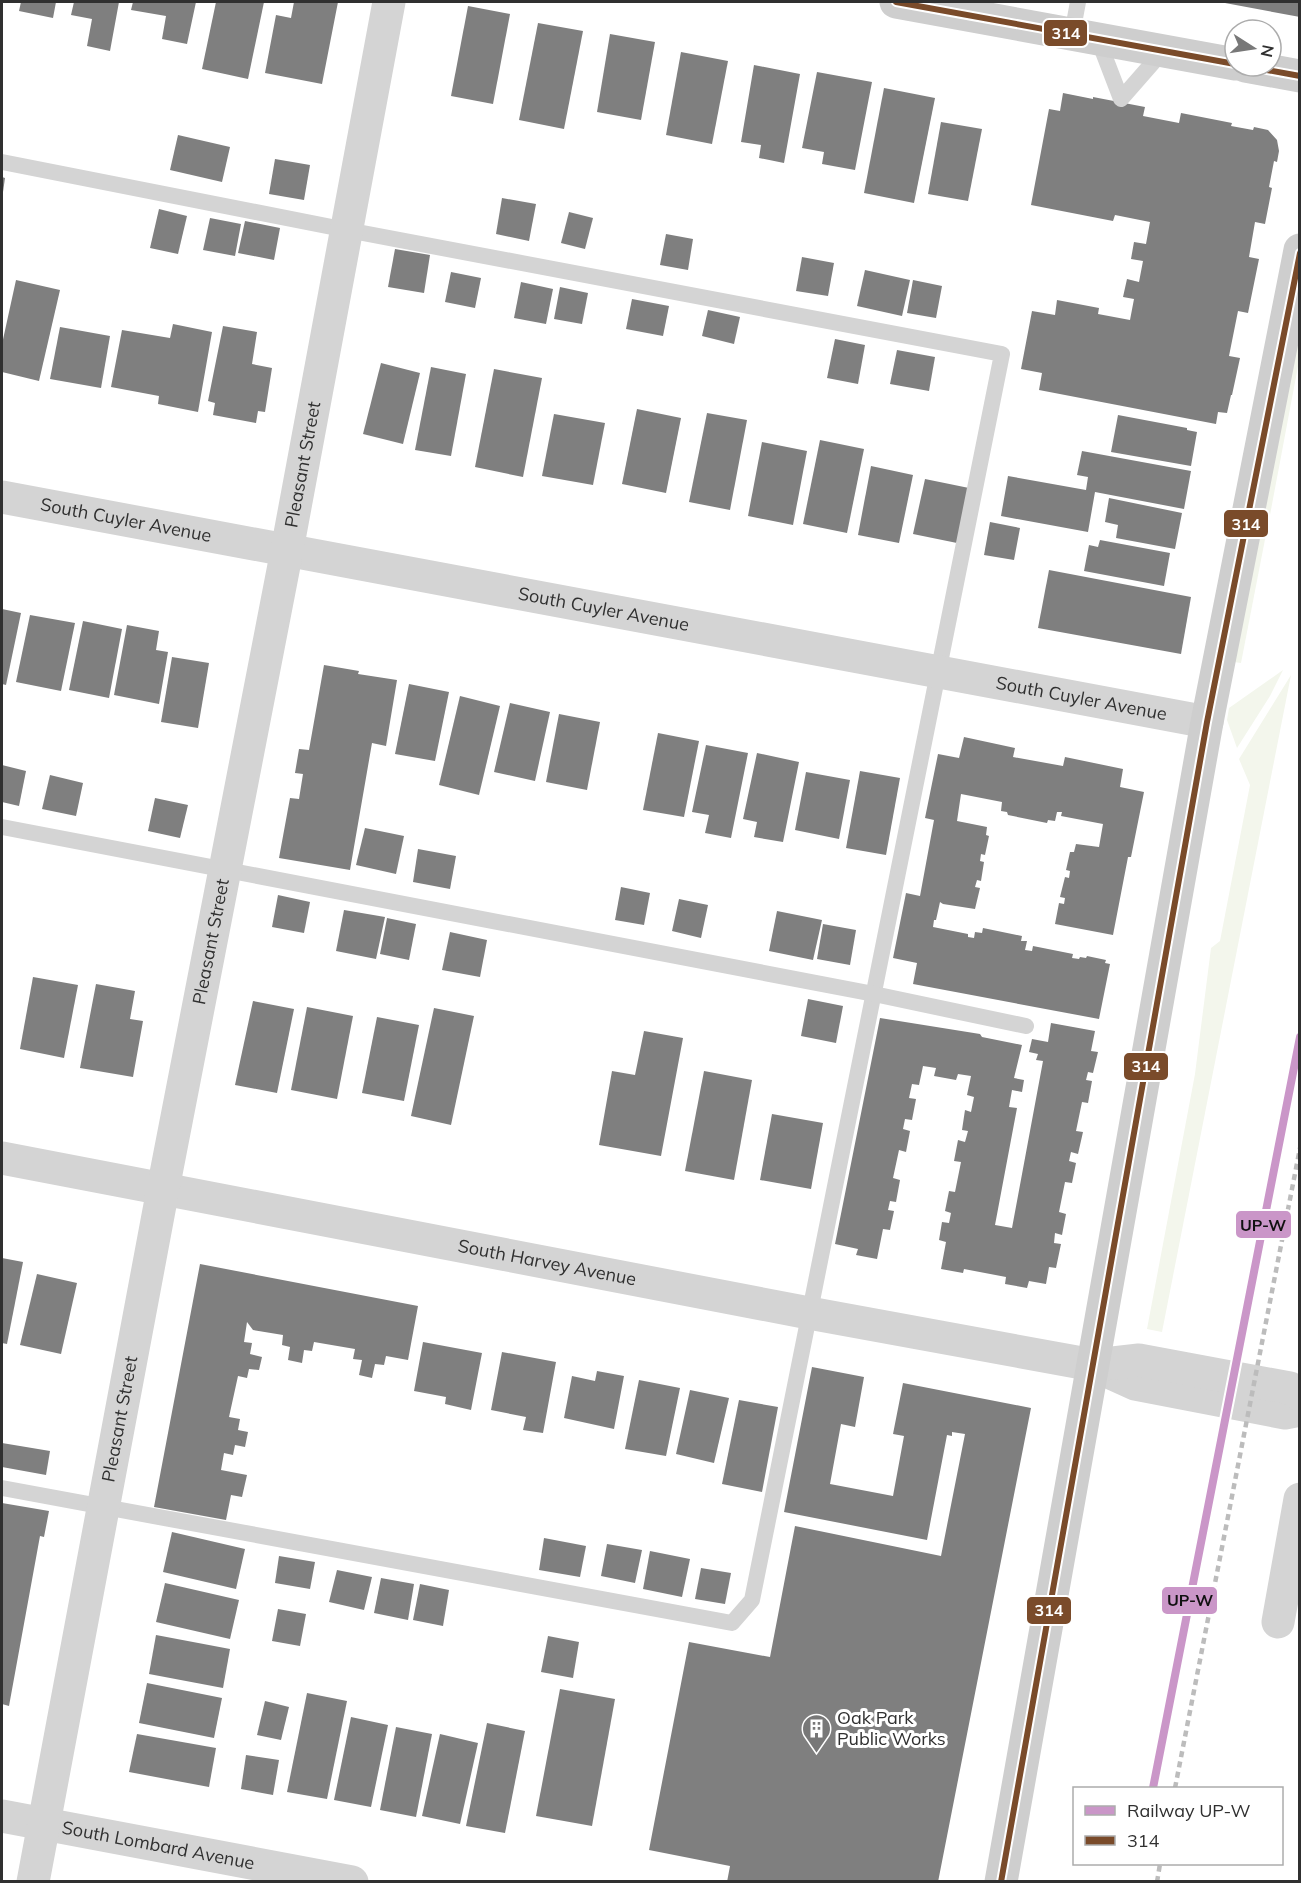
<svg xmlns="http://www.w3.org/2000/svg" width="1301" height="1883" font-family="Mulish,sans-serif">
  <rect width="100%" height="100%" fill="#fff"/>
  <!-- green -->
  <g fill="#f3f6ec">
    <path d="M1299 329V361L1270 515 1268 517 1263 513Z"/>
    <path d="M1264 520 1268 524 1241 663 1234 662 1261 522Z"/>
    <path d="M1283 670 1270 696 1237 748 1227 720 1229 708Z"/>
    <path d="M1291 675 1162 1332 1147 1329 1195 1074 1211 948 1220 941 1250 785 1239 759Z"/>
  </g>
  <!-- building -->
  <g fill="#7f7f7f">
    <path d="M21 2H56L53 18 19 11Z"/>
    <path d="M74 2H119L110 51 87 46 92 19 71 15Z"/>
    <path d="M133 2H196L187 44 162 39 166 16 131 10Z"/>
    <path d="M216 2H264L248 79 202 69Z"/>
    <path d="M294 2H338L322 84 265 73 276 15 291 18Z"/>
    <path d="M1225 2H1300V17L1225 3Z"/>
    <path d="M468 6 510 14 493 104 451 96Z"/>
    <path d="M538 23 583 31 564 129 519 120Z"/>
    <path d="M610 34 655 42 641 120 597 112Z"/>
    <path d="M681 52 728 61 712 144 666 135Z"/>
    <path d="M754 65 800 74 784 163 759 158 761 145 741 142Z"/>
    <path d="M817 72 872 82 855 170 822 164 824 152 802 148Z"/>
    <path d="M884 88 935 98 914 203 864 193Z"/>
    <path d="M1063 93 1093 99V97L1145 107 1143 116 1179 123 1181 113 1232 123 1231 126 1253 130 1254 127 1268 130 1277 140 1279 151 1277 162 1274 161 1269 187 1272 188 1265 224 1255 222 1249 257 1259 259 1248 313 1238 311 1229 356 1240 358 1232 395H1231L1227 413 1218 412 1216 424 1039 390 1042 373 1021 369 1032 311 1055 315 1057 300 1099 308 1098 314 1130 320 1134 299 1123 297 1127 279 1139 282 1143 261 1131 259 1134 242 1146 244 1150 222 1115 215 1113 221 1031 205 1049 109 1060 111Z"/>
    <path d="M941 122 982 129 968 201 928 194Z"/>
    <path d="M178 135 230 147 222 182 170 170Z"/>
    <path d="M275 159 310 165 304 200 269 194Z"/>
    <path d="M2 177 5 178 3 192H2Z"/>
    <path d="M502 198 536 204 529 241 496 234Z"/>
    <path d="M159 209 187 216 178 254 150 248Z"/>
    <path d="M569 212 593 218 585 249 561 243Z"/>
    <path d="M210 218 241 224 235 256 203 250Z"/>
    <path d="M245 221 280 228 274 260 238 253Z"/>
    <path d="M666 234 693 239 688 270 660 265Z"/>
    <path d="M395 249 430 255 424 293 388 287Z"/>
    <path d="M802 257 834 263 828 296 796 291Z"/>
    <path d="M865 270 910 280 902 316 857 306Z"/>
    <path d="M451 272 481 278 475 308 445 302Z"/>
    <path d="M16 280 60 290 39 381 2 372V344Z"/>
    <path d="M913 280 942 286 936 318 907 313Z"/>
    <path d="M521 282 553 289 546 324 514 318Z"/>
    <path d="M560 287 588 293 582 324 554 319Z"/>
    <path d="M632 299 669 306 663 336 626 329Z"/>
    <path d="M708 310 740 317 734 344 702 336Z"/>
    <path d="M173 324 212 332 198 412 158 404 159 396 111 387 122 330 170 338Z"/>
    <path d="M223 326 257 332 252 364 272 368 265 412 258 411 256 423 213 415 215 403 208 401Z"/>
    <path d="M60 327 110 336 101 388 50 379Z"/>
    <path d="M835 339 865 345 858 384 827 378Z"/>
    <path d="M897 350 935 357 929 391 890 384Z"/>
    <path d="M381 363 420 373 403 444 363 434Z"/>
    <path d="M431 367 466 374 451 456 415 450Z"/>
    <path d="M494 369 542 378 523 477 475 467Z"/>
    <path d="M637 409 681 418 666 493 622 484Z"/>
    <path d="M707 413 747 420 730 510 689 502Z"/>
    <path d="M554 414 605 423 593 485 542 476Z"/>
    <path d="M1118 415 1187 428V430L1197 432 1191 466 1111 452Z"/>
    <path d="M820 440 864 449 847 533 803 524Z"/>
    <path d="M762 442 807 451 793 525 748 516Z"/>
    <path d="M1082 451 1191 471 1184 509 1095 492 1088 532 1001 516 1008 476 1086 490 1088 477 1077 475Z"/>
    <path d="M871 466 913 475 899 543 858 535Z"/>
    <path d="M925 479 969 488 957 543 913 534Z"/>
    <path d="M1109 498 1182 513 1175 549 1116 538 1118 525 1105 522Z"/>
    <path d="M990 522 1020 528 1014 560 984 555Z"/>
    <path d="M1100 540 1170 553 1164 586 1084 571 1089 545 1098 547Z"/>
    <path d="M1049 570 1191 597 1181 654 1038 628Z"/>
    <path d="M2 609 21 613 6 685 2 684Z"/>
    <path d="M30 615 75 623 61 691 16 682Z"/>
    <path d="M83 621 122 629 109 698 69 690Z"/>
    <path d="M127 625 159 631 156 650 168 652 159 704 114 695Z"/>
    <path d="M172 657 209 663 198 728 161 722Z"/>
    <path d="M324 665 359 671 358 674 397 680 386 746 372 743 350 870 279 858 290 798 299 799 303 774 295 773 299 749 309 750Z"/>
    <path d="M409 684 449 692 435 761 395 754Z"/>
    <path d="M460 696 500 706 479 795 439 785Z"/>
    <path d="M510 703 550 712 535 781 494 772Z"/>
    <path d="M559 714 600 722 587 790 546 782Z"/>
    <path d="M658 733 699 741 684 817 643 810Z"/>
    <path d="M964 737 1015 748 1013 757 1063 766 1065 757 1123 769 1120 787 1144 792 1131 857H1128L1113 935 1055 924 1059 903 1064 904 1065 898 1060 897 1065 877 1069 878 1070 871 1066 870 1070 852H1074L1076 844 1099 847 1103 824 1061 816 1062 812H1057L1055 821 1048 820 1047 823 1008 815 1007 812 1001 811 1002 802 961 794 957 821 987 827 986 835 989 836 985 855 981 854 980 861 984 862 981 881 977 880 975 887 980 888 975 909 943 904 940 902 936 920H934L933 927 968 934V937L974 938 975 932 982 933 983 928 1022 936 1021 941H1027L1025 950 1032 951 1033 946 1073 954 1072 958 1079 959 1080 957 1086 958 1087 956 1106 960 1105 963 1110 964 1099 1019 913 984 917 963 893 958 906 893 920 896 934 820 925 818 938 754 959 758Z"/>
    <path d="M706 745 748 753 731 838 705 833 709 815 692 812Z"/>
    <path d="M757 753 799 762 783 842 754 837 757 822 743 819Z"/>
    <path d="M2 765 26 771 19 806 2 802Z"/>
    <path d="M860 771 900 778 886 855 846 848Z"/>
    <path d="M806 772 850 780 839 839 795 830Z"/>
    <path d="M50 775 83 783 76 816 42 809Z"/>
    <path d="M155 798 188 805 180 838 148 831Z"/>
    <path d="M365 828 404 836 396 874 356 865Z"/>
    <path d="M418 849 456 856 450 889 413 882Z"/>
    <path d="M621 887 650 893 644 925 615 920Z"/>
    <path d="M278 895 310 902 304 933 272 927Z"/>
    <path d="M679 899 708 905 701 938 672 931Z"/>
    <path d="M344 910 385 917 376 959 336 951Z"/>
    <path d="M777 911 822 920 813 960 769 951Z"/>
    <path d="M387 918 416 924 409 960 380 954Z"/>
    <path d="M823 924 856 930 850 965 817 959Z"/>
    <path d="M450 932 487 940 480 977 442 970Z"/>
    <path d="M33 977 78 985 64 1058 20 1049Z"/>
    <path d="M96 984 135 991 130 1019 143 1021 133 1077 80 1068Z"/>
    <path d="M808 999 843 1006 836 1043 801 1036Z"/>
    <path d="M253 1001 294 1009 277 1093 235 1085Z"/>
    <path d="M307 1007 353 1016 337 1099 291 1090Z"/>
    <path d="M434 1008 474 1016 451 1125 411 1116Z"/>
    <path d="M377 1017 419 1025 404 1101 362 1093Z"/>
    <path d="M880 1018 980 1034 982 1037 1022 1045 1014 1078 1024 1080 1022 1092 1012 1090 1009 1107 1017 1108 995 1225 1012 1228 1043 1061 1036 1060 1038 1054 1029 1052 1032 1039 1048 1042 1051 1023 1095 1031 1091 1051 1098 1052 1093 1073 1088 1072 1086 1080 1092 1081 1088 1103 1082 1102 1076 1131 1083 1132 1078 1154 1071 1152 1069 1161 1076 1163 1072 1183 1065 1182 1059 1212 1066 1214 1062 1235 1055 1233 1054 1243 1061 1244 1056 1268 1049 1267 1046 1284 1029 1281 1027 1288 1005 1284 1006 1277 964 1269 963 1273 941 1269 946 1242 939 1240 942 1222 949 1223 951 1213 945 1211 949 1191 955 1192 961 1162 954 1161 958 1140 965 1142 968 1131 962 1130 965 1110 971 1112 974 1097 967 1095 971 1076 958 1074 956 1080 934 1076 936 1068 923 1066 919 1085 912 1084 909 1098 916 1099 912 1120 905 1119 903 1129 910 1131 906 1152 899 1150 893 1178 900 1180 896 1202 890 1201 888 1210 894 1211 890 1230 883 1229 877 1259 856 1255 858 1249 835 1244Z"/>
    <path d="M644 1031 683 1038 661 1156 599 1145 612 1071 635 1075Z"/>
    <path d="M704 1071 752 1080 734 1180 685 1171Z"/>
    <path d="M772 1114 823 1123 811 1189 760 1180Z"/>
    <path d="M2 1258 23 1262 7 1344 2 1343Z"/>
    <path d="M200 1264 418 1306 408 1360 386 1356 384 1365 375 1364 372 1378 359 1375 362 1360 353 1359 355 1349 314 1342 312 1351 304 1350 302 1363 288 1360 290 1347 282 1345 283 1335 253 1330 247 1322 244 1342 252 1343 250 1354 262 1357 259 1370 249 1369 247 1378 238 1376 229 1417 240 1419 238 1430 248 1432 245 1447 235 1445 233 1455 224 1453 221 1470 247 1475 242 1497 231 1495 226 1520 154 1507Z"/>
    <path d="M37 1274 77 1283 61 1354 20 1345Z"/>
    <path d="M423 1342 482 1353 471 1410 445 1404 446 1397 414 1391Z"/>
    <path d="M502 1352 556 1362 543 1433 523 1430 526 1417 491 1410Z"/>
    <path d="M812 1367 864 1377 855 1427 841 1424 830 1484 893 1496 904 1436 893 1434 903 1383 1031 1408 938 1882H727L730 1866 649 1850 689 1642 770 1657 795 1526 941 1556 965 1434 952 1432V1436L947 1435 927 1540 784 1512Z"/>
    <path d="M597 1371 624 1376 614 1429 564 1418 572 1376 595 1381Z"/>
    <path d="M639 1380 680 1388 666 1456 625 1449Z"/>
    <path d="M690 1390 729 1398 714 1463 676 1454Z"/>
    <path d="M739 1400 778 1407 762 1492 722 1484Z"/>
    <path d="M2 1443 50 1451 46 1475 2 1467Z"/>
    <path d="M2 1503 49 1511 44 1537 40 1536 9 1706 2 1704Z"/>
    <path d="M172 1532 245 1549 236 1589 163 1572Z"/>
    <path d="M544 1538 586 1546 580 1577 539 1570Z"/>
    <path d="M607 1544 642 1550 635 1583 601 1576Z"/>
    <path d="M650 1551 690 1559 682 1597 643 1589Z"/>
    <path d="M279 1556 315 1562 310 1589 275 1583Z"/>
    <path d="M701 1568 731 1573 725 1604 695 1599Z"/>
    <path d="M337 1570 372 1577 364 1610 329 1602Z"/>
    <path d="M381 1578 414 1584 408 1620 374 1613Z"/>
    <path d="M165 1583 239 1600 230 1639 156 1622Z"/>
    <path d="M420 1584 449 1590 443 1626 413 1620Z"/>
    <path d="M278 1609 306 1614 300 1646 272 1641Z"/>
    <path d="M156 1635 230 1649 223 1688 149 1674Z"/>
    <path d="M548 1636 579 1642 573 1678 541 1672Z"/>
    <path d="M147 1683 222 1698 214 1738 139 1723Z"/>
    <path d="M560 1689 615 1699 592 1826 536 1816Z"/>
    <path d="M307 1693 347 1701 327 1799 287 1792Z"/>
    <path d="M265 1701 289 1707 281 1740 257 1735Z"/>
    <path d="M351 1717 388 1725 371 1807 334 1800Z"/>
    <path d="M487 1723 525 1731 505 1833 466 1826Z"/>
    <path d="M396 1727 432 1734 416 1817 380 1810Z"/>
    <path d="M137 1734 216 1748 209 1787 129 1772Z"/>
    <path d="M440 1734 478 1743 460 1824 422 1816Z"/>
    <path d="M246 1755 279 1760 273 1795 241 1789Z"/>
  </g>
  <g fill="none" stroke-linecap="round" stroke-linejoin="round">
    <!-- lane -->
    <g stroke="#d4d4d4" stroke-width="16">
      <path d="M1072 34 1078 2"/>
      <path d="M1098 39 1121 99 1163 51"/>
      <path d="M2 162 347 230 1002 354 752 1600 732 1623 2 1488"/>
      <path d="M2 827 874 994 1026 1026"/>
    </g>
    <!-- street -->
    <g stroke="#d4d4d4" stroke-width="33">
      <path id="s1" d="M2 497 1207 722"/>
      <path id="s2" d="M2 1158 809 1313 1093 1365 1135 1384 1285 1413 1300 1410"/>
      <path d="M1095 1365 1139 1360 1290 1388 1300 1395"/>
      <path d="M1278 1622 1300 1499"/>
      <path id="s3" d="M2 1816 352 1882"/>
      <path id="s4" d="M33 1882 163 1189 287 550 389 2"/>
    </g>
    <!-- secondary -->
    <g stroke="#cecece" stroke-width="33">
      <path d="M896 2 1235 64"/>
      <path d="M1245 66 1300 76"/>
      <path d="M1001 1882 1207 722 1300 250"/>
    </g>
    <!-- rail -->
    <g stroke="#bcbcbc" stroke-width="4.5" stroke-dasharray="6 4.5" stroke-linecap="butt">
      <path d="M1175 1788 1300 1148"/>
      <path d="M1157 1882 1160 1864"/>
    </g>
    <defs>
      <g id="bus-1">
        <path d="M896 2 1235 64"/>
        <path d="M1245 66 1300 76"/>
        <path d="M1001 1882 1207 722 1300 253"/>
      </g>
    </defs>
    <!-- bus-1 casing -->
    <use href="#bus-1" stroke="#fff" stroke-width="10"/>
    <!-- bus-1 -->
    <use href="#bus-1" stroke="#7a4b2a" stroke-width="6"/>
    <defs>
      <path id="rail-1" d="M1153 1788 1300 1037"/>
    </defs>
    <!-- rail-1 casing -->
    <use href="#rail-1" stroke="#fff" stroke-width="12"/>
    <!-- rail-1 -->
    <use href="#rail-1" stroke="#ca96c8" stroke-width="8"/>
  </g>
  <!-- icons -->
  <defs>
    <symbol id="building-pin" viewBox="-11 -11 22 30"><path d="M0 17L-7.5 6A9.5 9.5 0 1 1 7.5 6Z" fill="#787878" stroke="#fff"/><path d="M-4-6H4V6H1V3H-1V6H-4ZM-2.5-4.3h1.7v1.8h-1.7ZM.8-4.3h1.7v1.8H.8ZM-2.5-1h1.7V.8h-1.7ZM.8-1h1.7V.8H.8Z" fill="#fff"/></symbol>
  </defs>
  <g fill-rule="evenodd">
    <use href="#building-pin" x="800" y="1712" width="33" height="45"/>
  </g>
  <g text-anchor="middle" stroke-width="6" stroke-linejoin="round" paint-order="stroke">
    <!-- street labels -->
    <g font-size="18" fill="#303030" stroke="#fff">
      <text dy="6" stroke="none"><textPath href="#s4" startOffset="1443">Pleasant Street</textPath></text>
      <text dy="6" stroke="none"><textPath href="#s1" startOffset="126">South Cuyler Avenue</textPath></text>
      <text dy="6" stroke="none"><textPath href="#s1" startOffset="612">South Cuyler Avenue</textPath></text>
      <text dy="6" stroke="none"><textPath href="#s1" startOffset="1098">South Cuyler Avenue</textPath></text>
      <text dy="6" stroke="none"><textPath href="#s4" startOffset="957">Pleasant Street</textPath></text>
      <text dy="6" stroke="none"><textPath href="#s2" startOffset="555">South Harvey Avenue</textPath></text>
      <text dy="6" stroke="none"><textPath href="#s4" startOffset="471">Pleasant Street</textPath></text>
      <text dy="6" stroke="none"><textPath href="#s3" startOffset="159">South Lombard Avenue</textPath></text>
    </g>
    <!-- poi labels -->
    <g font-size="18" fill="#303030" stroke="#fff" text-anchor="start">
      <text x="837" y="1724">Oak Park<tspan x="837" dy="21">Public Works</tspan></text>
    </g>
  </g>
  <g stroke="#fff" stroke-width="2">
    <rect x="1043" y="19" width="45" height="28" rx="6" fill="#7a4b2a"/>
    <rect x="1223" y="509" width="46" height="29" rx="6" fill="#7a4b2a"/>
    <rect x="1123" y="1052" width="46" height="29" rx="6" fill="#7a4b2a"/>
    <rect x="1235" y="1210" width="57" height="29" rx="6" fill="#ca96c8"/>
    <rect x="1161" y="1586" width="57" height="29" rx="6" fill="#ca96c8"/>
    <rect x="1026" y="1596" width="46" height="29" rx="6" fill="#7a4b2a"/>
  </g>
  <g font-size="16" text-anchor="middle" font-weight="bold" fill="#fff">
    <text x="1066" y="39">314</text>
    <text x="1246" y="530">314</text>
    <text x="1146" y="1072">314</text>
    <text x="1049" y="1616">314</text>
  </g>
  <g font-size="16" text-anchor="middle" font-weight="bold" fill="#111">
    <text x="1263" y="1231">UP-W</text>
    <text x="1190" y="1606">UP-W</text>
  </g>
  <!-- border -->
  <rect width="1301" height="1883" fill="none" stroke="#303030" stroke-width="6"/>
  <!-- legend -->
  <rect x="1073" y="1787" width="210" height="78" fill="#ffffff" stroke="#acacac" stroke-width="1.5"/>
  <rect x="1085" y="1806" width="30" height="9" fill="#ca96c8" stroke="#acacac" stroke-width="1.5"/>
  <text x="1127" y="1817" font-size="18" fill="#303030">Railway UP-W</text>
  <rect x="1085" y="1836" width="30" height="9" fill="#7a4b2a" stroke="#acacac" stroke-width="1.5"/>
  <text x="1127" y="1847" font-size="18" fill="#303030">314</text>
  <!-- north arrow -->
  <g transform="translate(1253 48) rotate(102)"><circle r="28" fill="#ffffff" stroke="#acacac" stroke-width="1.5"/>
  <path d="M0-4.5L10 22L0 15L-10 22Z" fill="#787878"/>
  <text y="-9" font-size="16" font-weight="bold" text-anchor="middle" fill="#303030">N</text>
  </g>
</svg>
